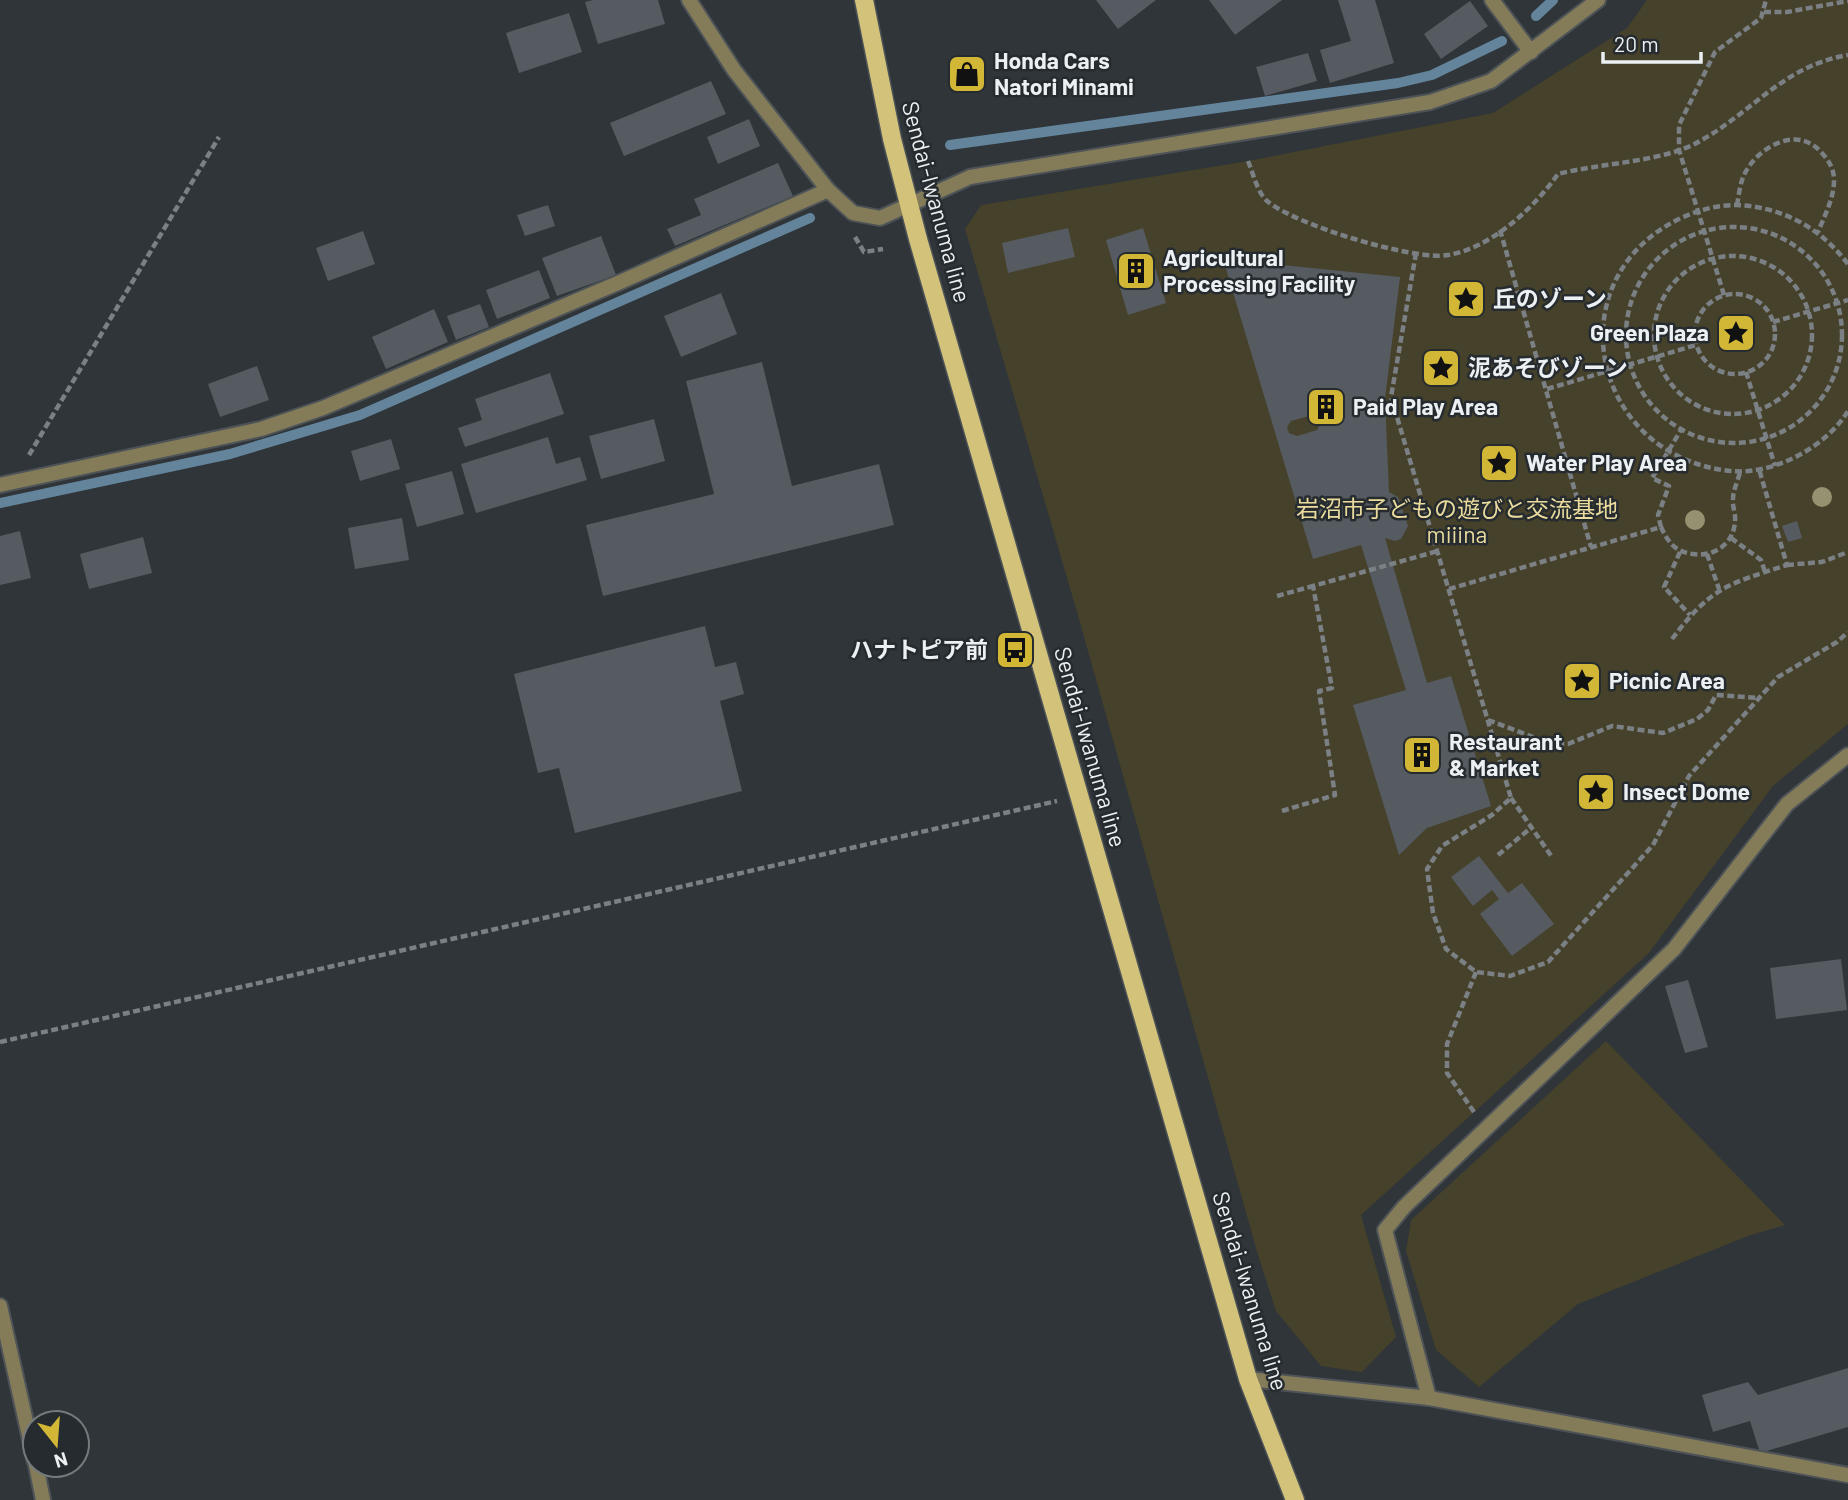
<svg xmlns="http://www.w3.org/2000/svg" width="1848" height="1500" font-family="Barlow,'Noto Sans JP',sans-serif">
  <rect width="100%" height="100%" fill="#2f3539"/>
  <!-- green -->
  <g fill="#46412b">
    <path d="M1647 0H1848V724L1773 786 1648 954 1361 1215 1396 1337 1362 1372 1321 1366 1276 1311 1258 1255 1077 612 965 229 981 205 1248 161 1493 113 1627 28Z"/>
    <path d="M1606 1041 1785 1225 1748 1236 1578 1304 1479 1387 1436 1350 1406 1251 1411 1220Z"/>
  </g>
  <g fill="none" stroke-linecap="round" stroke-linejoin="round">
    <!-- stream -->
    <g stroke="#63849b" stroke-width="10">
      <path d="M1536 16 1553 0"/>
      <path d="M950 145 1398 83 1432 75 1502 41"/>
      <path d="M0 503 230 454 360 415 810 218"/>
    </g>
  </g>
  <!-- building -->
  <g fill="#555b60" fill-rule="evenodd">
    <path d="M593 0H658L665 24 598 44 585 2Z"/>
    <path d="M1096 0H1156L1118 29Z"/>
    <path d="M1209 0H1282L1235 35Z"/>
    <path d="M1338 0H1375L1394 63 1330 83 1320 50 1351 41Z"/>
    <path d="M1470 1 1488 26 1441 59 1424 34Z"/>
    <path d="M569 13 582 52 519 73 506 33Z"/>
    <path d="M1308 53 1317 81 1265 96 1256 67Z"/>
    <path d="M711 81 726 114 624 156 610 123Z"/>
    <path d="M749 119 760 146 718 164 707 137Z"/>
    <path d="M778 163 793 196 675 246 667 229 701 215 694 199Z"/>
    <path d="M548 205 555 226 525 236 517 215Z"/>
    <path d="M1068 228 1075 257 1008 273 1002 243Z"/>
    <path d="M1143 228 1166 303 1128 315 1106 240Z"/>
    <path d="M363 231 375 264 328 281 316 248Z"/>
    <path d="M601 236 616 275 557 296 542 258Z"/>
    <path d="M1223 259 1400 277 1385 399 1389 492 1398 497 1408 526 1401 539 1395 541 1385 538 1427 683 1451 676 1491 806 1427 828 1399 855 1353 705 1406 690 1361 545 1313 559ZM1313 415 1322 422 1317 430 1297 436 1289 433 1287 427 1291 421Z"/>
    <path d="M539 270 550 298 497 319 486 290Z"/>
    <path d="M721 293 737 334 681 357 664 316Z"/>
    <path d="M480 304 489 327 456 340 447 316Z"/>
    <path d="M434 309 448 342 386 369 372 337Z"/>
    <path d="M762 362 792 486 879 464 894 525 603 596 586 525 714 494 686 381Z"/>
    <path d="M257 366 269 400 220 417 208 384Z"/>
    <path d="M550 373 564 414 465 447 458 428 482 420 475 399Z"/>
    <path d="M654 419 665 461 601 479 589 436Z"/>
    <path d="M548 437 556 464 580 457 587 480 476 513 461 464Z"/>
    <path d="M391 439 400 469 360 481 351 451Z"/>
    <path d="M452 471 464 514 417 527 405 484Z"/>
    <path d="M402 518 409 560 355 569 348 528Z"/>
    <path d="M1797 521 1802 538 1788 542 1782 526Z"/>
    <path d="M20 531 31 578 0 585V536Z"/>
    <path d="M143 537 152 573 89 589 80 554Z"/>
    <path d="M705 626 715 667 736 662 744 694 720 701 742 791 575 833 559 768 538 773 514 674Z"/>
    <path d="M1479 856 1508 893 1522 883 1554 924 1512 956 1480 914 1499 899 1492 890 1473 906 1451 877Z"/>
    <path d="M1841 959 1847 1010 1776 1019 1770 968Z"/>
    <path d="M1688 980 1708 1047 1685 1053 1665 986Z"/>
    <path d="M1848 1368V1427L1760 1453 1750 1421 1713 1432 1702 1395 1748 1382 1758 1395Z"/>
  </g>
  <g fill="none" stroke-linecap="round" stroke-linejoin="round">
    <defs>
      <g id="minor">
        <path d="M1492 0 1531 52"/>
        <path d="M0 485 261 429 323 408 618 283 828 190"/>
        <path d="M0 1306 35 1462"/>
        <path d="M1429 1398 1385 1230 1404 1207 1674 949 1787 804 1848 755"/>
        <path d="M36 1465 43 1500"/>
      </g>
      <g id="tertiary">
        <path d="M689 0 734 70 828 190 853 213 880 218 970 177 1430 102 1491 81 1598 0"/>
        <path d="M1248 1379 1429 1398 1848 1475"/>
      </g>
      <path id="primary" d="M864 0 892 139 918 239 1248 1379 1295 1500"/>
    </defs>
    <!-- minor casing -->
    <use href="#minor" stroke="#4d5357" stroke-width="18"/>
    <!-- tertiary casing -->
    <use href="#tertiary" stroke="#4d5357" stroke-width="18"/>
    <!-- primary casing -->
    <use href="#primary" stroke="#4d5357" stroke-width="21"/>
    <!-- path -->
    <g stroke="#7b8084" stroke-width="4.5" stroke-dasharray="7 3.5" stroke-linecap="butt">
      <path d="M1764 12H1787L1848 1"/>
      <path d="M1248 161C1253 173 1257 191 1266 200 1292 224 1413 261 1448 255 1491 248 1534 208 1558 174 1600 163 1665 162 1700 141 1754 111 1783 66 1848 55"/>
      <path d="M1737 205C1739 195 1740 182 1745 173 1759 146 1797 126 1820 151 1828 159 1834 168 1834 180 1834 198 1825 215 1818 232"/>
      <circle cx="1734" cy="335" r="108"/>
      <path d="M1500 230 1591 547"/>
      <path d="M855 237 864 252 883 249"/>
      <path d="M1416 253 1391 397 1511 798 1492 815 1442 846 1427 869 1433 913 1446 949 1476 972 1510 976 1548 962 1653 845 1689 776 1778 677 1837 642 1848 632"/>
      <circle cx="1733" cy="335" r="79"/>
      <path d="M1848 264C1824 233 1795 214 1756 207 1730 202 1704 207 1679 219 1554 280 1591 457 1731 471 1774 475 1826 447 1848 411"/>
      <circle cx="1735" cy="334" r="40"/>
      <path d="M1724 295 1679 150V125L1715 52 1761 18 1766 0"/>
      <path d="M1773 322 1848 300"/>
      <path d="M1746 372 1775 466"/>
      <path d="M1547 389 1696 345"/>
      <path d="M29 455 219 137"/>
      <path d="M1661 527 1658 515 1669 486 1652 478 1681 430"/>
      <path d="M1731 538 1761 560 1765 572"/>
      <path d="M1680 552 1664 587 1690 615"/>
      <path d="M1707 554 1719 589"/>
      <path d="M1787 565 1822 562 1848 552"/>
      <path d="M1449 589 1661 527C1668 542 1675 552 1693 554 1714 557 1734 544 1735 521 1736 514 1732 506 1733 499 1733 490 1738 481 1740 472"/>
      <path d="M1277 596 1313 586"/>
      <path d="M1672 639C1711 587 1728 584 1787 565L1759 469"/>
      <path d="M1488 720 1549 743 1568 744 1612 726 1663 733 1697 719 1708 710 1716 695 1758 698"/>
      <path d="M1511 798 1552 857"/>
      <path d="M1282 811 1335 795 1319 691 1332 688 1313 586 1438 551"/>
      <path d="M1498 855 1532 827"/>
      <path d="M0 1042 1057 801"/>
      <path d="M1474 1112 1447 1073V1044L1476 972"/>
    </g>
    <!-- minor -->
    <use href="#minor" stroke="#847c59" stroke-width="14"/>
    <!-- tertiary -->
    <use href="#tertiary" stroke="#847c59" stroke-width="14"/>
    <!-- primary -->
    <use href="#primary" stroke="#d3c37a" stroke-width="18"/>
  </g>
  <!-- trees -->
  <g fill="#969171">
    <circle cx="1822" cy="497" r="10"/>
    <circle cx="1695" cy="520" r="10"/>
  </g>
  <!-- icons -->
  <defs>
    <symbol id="shop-square" viewBox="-11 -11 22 22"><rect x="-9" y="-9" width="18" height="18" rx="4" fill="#d2b736" stroke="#252b2f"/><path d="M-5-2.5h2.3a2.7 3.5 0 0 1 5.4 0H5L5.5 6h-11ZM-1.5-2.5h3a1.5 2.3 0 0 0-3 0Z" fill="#111"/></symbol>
    <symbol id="building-square" viewBox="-11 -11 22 22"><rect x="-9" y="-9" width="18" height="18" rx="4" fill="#d2b736" stroke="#252b2f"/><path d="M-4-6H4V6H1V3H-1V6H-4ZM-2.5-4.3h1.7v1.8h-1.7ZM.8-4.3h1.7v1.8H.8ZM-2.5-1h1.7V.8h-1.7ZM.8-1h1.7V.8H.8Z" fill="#111"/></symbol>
    <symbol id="sight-square" viewBox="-11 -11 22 22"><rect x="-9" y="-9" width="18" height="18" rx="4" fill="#d2b736" stroke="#252b2f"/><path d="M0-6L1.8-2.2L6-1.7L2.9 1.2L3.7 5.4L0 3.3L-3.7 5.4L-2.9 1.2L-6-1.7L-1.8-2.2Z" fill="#111"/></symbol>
    <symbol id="bus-square" viewBox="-11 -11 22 22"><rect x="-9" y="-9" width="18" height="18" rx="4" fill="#d2b736" stroke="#252b2f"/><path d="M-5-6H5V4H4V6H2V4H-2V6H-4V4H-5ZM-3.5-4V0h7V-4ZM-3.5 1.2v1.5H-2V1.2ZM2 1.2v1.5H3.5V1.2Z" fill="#111"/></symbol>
  </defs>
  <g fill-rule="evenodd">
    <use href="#shop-square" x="945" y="52" width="44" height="44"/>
    <use href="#building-square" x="1114" y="249" width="44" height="44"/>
    <use href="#sight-square" x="1444" y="277" width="44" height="44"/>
    <use href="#sight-square" x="1714" y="311" width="44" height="44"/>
    <use href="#sight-square" x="1419" y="346" width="44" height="44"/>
    <use href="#building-square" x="1304" y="385" width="44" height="44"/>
    <use href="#sight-square" x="1477" y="441" width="44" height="44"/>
    <use href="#bus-square" x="993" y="628" width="44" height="44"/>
    <use href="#sight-square" x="1560" y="659" width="44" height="44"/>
    <use href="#building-square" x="1400" y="733" width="44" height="44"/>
    <use href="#sight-square" x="1574" y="770" width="44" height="44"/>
  </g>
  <g text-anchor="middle" stroke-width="5" stroke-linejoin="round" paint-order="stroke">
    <!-- poi labels -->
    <g font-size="23" font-weight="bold" fill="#ecf0f3" stroke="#252b2f" text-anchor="start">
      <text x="994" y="69">Honda Cars<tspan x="994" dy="26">Natori Minami</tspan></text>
      <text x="1163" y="266">Agricultural<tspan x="1163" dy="26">Processing Facility</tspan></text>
      <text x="1493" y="307">丘のゾーン</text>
      <text x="1709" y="341" text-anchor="end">Green Plaza</text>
      <text x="1468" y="376">泥あそびゾーン</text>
      <text x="1353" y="415">Paid Play Area</text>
      <text x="1526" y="471">Water Play Area</text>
      <text x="988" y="658" text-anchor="end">ハナトピア前</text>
      <text x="1609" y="689">Picnic Area</text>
      <text x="1449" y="750">Restaurant<tspan x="1449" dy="26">&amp; Market</tspan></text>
      <text x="1623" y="800">Insect Dome</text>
    </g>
    <!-- street labels -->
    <g font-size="23" fill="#ecf0f3" stroke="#252b2f">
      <text transform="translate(936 202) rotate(75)" y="8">Sendai-Iwanuma line</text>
      <text transform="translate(1090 747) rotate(74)" y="8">Sendai-Iwanuma line</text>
      <text transform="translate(1250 1291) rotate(73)" y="8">Sendai-Iwanuma line</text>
    </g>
    <!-- park labels -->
    <g font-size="23" fill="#ebdc9e" stroke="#252b2f">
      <text x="1457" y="517">岩沼市子どもの遊びと交流基地<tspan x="1457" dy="26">miiina</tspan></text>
    </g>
  </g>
  <!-- north arrow -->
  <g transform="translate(56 1444) rotate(163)"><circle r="33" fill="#252b2f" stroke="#757a7d" stroke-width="2"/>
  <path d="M0-5L12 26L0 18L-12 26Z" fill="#d2b736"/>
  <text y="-10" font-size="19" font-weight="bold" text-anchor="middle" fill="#ecf0f3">N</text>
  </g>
  <!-- scale -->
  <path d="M1603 52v10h98v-10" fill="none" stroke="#ecf0f3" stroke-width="3.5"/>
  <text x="1614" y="52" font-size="21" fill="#ecf0f3" stroke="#252b2f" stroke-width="5" paint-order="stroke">20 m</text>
</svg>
